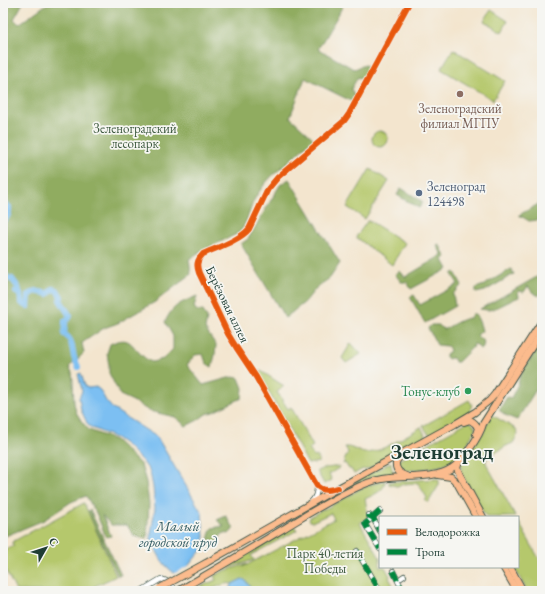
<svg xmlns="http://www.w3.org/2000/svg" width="545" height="594" font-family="'EB Garamond',serif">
  <rect width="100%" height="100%" fill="#f6f6f2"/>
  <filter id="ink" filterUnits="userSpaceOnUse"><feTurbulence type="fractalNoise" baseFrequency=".025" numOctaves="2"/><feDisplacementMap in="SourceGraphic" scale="8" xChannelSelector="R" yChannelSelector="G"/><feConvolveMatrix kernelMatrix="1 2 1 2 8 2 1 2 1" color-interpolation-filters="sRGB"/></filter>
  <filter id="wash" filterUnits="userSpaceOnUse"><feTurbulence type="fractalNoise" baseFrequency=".012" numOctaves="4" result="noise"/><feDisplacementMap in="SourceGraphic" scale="16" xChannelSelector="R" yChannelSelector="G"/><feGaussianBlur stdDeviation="0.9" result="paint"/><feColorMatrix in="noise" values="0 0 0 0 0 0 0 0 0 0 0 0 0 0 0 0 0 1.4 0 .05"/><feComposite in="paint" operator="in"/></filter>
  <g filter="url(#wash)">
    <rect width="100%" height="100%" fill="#f3e5ce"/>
    <!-- green -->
    <g fill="#b5c86c" stroke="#6a8250">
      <path d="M491 10 508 21 502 32 484 21Z"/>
      <path d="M453 49 505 81 493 100 441 69Z"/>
      <circle cx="380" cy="139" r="8"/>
      <path d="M370 169 389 181 365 219 347 207Z"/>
      <path d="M368 220 405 243 392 265 356 237Z"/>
      <path d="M351 343 361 354 346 363 342 358Z"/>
      <path d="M261 371 284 386 277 392 288 409 291 407 313 446 309 449 314 457 317 456 319 462 308 464 258 372Z"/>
      <path d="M469 400 472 405 470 409 472 411 469 413 431 435 427 432 423 426Z"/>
      <path d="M492 415 516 429 518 434 513 443 506 446 486 459V463L516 517H486L461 473V464L484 431 485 427Z"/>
      <path d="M467 422H471L475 427V430C470 438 466 448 460 455 447 469 424 468 406 471 399 470 398 466 399 460Z"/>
      <path d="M421 427 426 437 370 468 364 470 363 469 354 474 351 469H349L345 463 343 464 348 452 345 447C353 446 360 454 368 453 383 451 407 435 421 427Z"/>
      <path d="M391 462C391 467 392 470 395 473L372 477 345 488Z"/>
      <path d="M339 466V468L329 474 332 480 324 484 317 471C325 467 330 468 339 466Z"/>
      <path d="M434 479H438L439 481V485L428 503 425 500 427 498 418 483 403 484 398 487 396 486 389 484V482Z"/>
      <path d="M385 481C385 491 373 495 365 499L367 509 368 518 360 523 380 558V567H385L390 576 389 578 394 587 387 591H253L245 580 242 579 232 584C225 582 218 588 210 589 207 590 204 589 201 589L199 587 216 580 214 576 224 571 247 564 243 567 334 519 331 513 312 522 309 520 310 517 320 511 329 507 362 488 373 484Z"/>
      <path d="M84 503 116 576 91 588 92 591H16L3 565V551L14 546 12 542Z"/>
      <path d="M518 521 542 564V591H527L514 567H518Z"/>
      <path d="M294 526 297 530 292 533 251 555 254 560 223 569Z"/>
    </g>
    <!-- forest -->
    <g fill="#90ac60" stroke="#58744a">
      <path d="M3 3H23L14 19 19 24 48 3H344L338 15 318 49 354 69 365 65 369 68 363 80 358 77 351 89 355 97 353 102 305 78 290 117 314 139 272 176C265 183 259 191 254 200 249 211 247 224 239 233L201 251 189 259 191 274 190 275 155 302 118 323 104 328 82 343 84 353 69 367 72 372 73 381 74 403 76 412 82 422 89 430 115 440 141 465 146 482 149 504 147 539 134 536 127 525H111L102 515 111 536 106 537 96 513 86 496 71 502 44 520 3 537Z"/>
      <path d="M289 179 340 263 330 278 317 287 305 302 285 318 241 244 248 239 280 185Z"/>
      <path d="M401 188 423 202 419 208 397 195Z"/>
      <path d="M542 202V212L539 220 529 221 519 215Z"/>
      <path d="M439 244 446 257 443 260 448 269 411 289 407 282H401L395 274 400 271 405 277 442 255 437 245Z"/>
      <path d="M511 269 514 274 485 291 476 293V288L484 285Z"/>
      <path d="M455 272 462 285 453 294 455 306 425 323 410 297 414 295 420 305 458 284 452 274Z"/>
      <path d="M542 274V290L539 296 532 292 528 286 524 292 518 291 519 297C511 300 493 311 487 310 485 310 483 309 480 309Z"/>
      <path d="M197 296 194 307 197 311H203L207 318 205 329 216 345 215 355 212 367 206 363 203 354 195 355 187 365 203 385 232 377 239 378 243 388 242 398 223 407 213 412 206 414 198 420 186 426 175 417 149 411 133 401 120 395 109 373V366L107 353 110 344C132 334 130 346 144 357 146 359 149 361 152 362L163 359 173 349V336L165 322C173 305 180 303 197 296Z"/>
      <path d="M472 314H475C478 318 481 325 482 331L479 333 477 336 484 342 483 347 480 349 477 345 474 344 473 347 458 362H455L454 359 451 358 448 359 446 357V354L450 351 449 348 447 346 437 345 428 328 431 325H439L443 329H445C452 325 463 318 470 318Z"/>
      <path d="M542 341V380L517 420 507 416 499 410 507 397 511 398 518 384 520 375Z"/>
      <path d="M90 510 121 575 118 576 88 511Z"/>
      <path d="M226 516 230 523 234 527 232 531 229 534 224 533 220 537 217 544 211 546C208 539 208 535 212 528L224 526 217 520Z"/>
    </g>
    <!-- water -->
    <g fill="#7cbff2" stroke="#4e7e93">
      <path d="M81 373 84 383 86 387 88 388 96 387 100 390 106 401 113 409 157 437 202 513 205 546 189 565 188 572 199 591H183L174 573 167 567 162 561 151 541V534L155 508 153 487 150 472 143 462 126 445 116 438 92 428 88 425 81 410 79 398 82 391 78 374Z"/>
      <path d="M242 579 245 580 253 591H225L231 588 232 584Z"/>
    </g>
    <!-- pier -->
    <path fill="#f3e5ce" d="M194 563 191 566 190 571 199 586 190 591H181L173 574Z"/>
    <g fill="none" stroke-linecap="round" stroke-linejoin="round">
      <!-- river -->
      <g stroke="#7cbff2" stroke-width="6">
        <path d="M3 203 9 207C9 212 9 216 4 220L3 219"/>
        <path d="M3 273 5 274 7 278 12 279 18 287 19 291 16 292 20 294C21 301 20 304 28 306L29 295 36 291C40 293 44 292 48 294L53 289 57 290 61 297 60 300 70 316 69 318 65 321V325L64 334C73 339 72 349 74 357 75 361 77 363 78 367"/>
      </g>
    </g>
  </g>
  <g filter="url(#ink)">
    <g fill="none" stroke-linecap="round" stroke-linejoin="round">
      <defs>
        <g id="minor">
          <path d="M332 489C327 491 321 491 317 486L256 377 236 347 228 334 199 273C196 265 197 260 203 254 216 248 240 240 249 229L268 189 278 177 344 121 349 114 409 3"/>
          <path d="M311 502C316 498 317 493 317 486"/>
          <path d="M380 511 365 524 380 549"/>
          <path d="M369 515V516L373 518 380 531"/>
          <path d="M357 551 380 591"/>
          <path d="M393 571 403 591"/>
          <path d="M401 578 404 576"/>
          <path d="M141 591 161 579C168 581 173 584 175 591"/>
          <path d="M395 591 401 587"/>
        </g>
        <g id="major">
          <path d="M464 422 470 420C474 422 476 424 478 428L476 434"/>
          <path d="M401 455 396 462C395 470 400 474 407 476"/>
          <path d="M459 462 457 468 460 475 483 517"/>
          <path d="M438 475 451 477 457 483 476 517"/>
          <path d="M206 563 338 488 455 424 475 412 490 400 495 394 542 321"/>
          <path d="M503 567 517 591"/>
          <path d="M510 567 523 591"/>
          <path d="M178 591C213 571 248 550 283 529 308 514 333 498 360 486 369 482 379 479 389 478 407 476 436 479 452 468 462 462 480 436 483 424L542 331"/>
        </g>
      </defs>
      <!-- minor casing -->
      <use href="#minor" stroke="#3f564b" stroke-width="6"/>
      <!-- major casing -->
      <use href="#major" stroke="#3f564b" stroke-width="8"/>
      <!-- minor -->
      <use href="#minor" stroke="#fff" stroke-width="4.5"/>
      <!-- major -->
      <use href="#major" stroke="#fbbb8d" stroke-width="6"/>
      <defs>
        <path id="major-bridge" d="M160 588 206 563"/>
      </defs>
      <!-- major-bridge casing -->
      <use href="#major-bridge" stroke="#3f564b" stroke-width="8" stroke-linecap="butt"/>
      <!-- major-bridge -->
      <use href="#major-bridge" stroke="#fbbb8d" stroke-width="6"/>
      <!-- quiet -->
      <g stroke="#00873e" stroke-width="5" stroke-dasharray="10 5" stroke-linecap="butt">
        <path d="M380 511 365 524 380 549"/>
        <path d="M369 515V516L373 518 380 531"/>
        <path d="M357 551 380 591"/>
        <path d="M393 571 403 591"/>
      </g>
      <defs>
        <path id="cycleway" d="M338 488C330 490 323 492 317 486L256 377 236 347 228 334 199 273C196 265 197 260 203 254 216 248 240 240 249 229L268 189 278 177 344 121 349 114 409 3"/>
      </defs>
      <!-- cycleway casing -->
      <use href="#cycleway" stroke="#f6f6f2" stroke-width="8"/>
      <!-- cycleway -->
      <use href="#cycleway" stroke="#e8590c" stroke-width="6"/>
    </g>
  </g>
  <!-- markers -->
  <circle fill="#8d6e63" stroke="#f6f6f2" stroke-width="1.5" cx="460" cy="94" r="4"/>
  <circle fill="#5c6f8a" stroke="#f6f6f2" stroke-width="1.5" cx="419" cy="193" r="4"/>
  <circle fill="#2e9e5b" stroke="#f6f6f2" stroke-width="1.5" cx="468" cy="391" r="4"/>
  <g text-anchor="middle" stroke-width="3.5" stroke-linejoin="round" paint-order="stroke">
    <!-- education labels -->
    <g font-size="13" fill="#785e54" stroke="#f6f6f2">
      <text x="460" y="113">Зеленоградский<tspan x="460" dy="15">филиал МГПУ</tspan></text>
    </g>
    <!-- park labels -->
    <g font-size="13" fill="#3d593f" stroke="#f6f6f2">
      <text x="135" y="133">Зеленоградский<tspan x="135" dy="15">лесопарк</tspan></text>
      <text x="325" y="558">Парк 40-летия<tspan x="325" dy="15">Победы</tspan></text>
    </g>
    <!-- service labels -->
    <g font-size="13" fill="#4e5e75" stroke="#f6f6f2" text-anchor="start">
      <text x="427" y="191">Зеленоград<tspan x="427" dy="15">124498</tspan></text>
    </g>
    <!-- street labels -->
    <g font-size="13" fill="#1f3d34" stroke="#f6f6f2">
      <text transform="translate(228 304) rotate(64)" y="5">Берёзовая аллея</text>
    </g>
    <!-- leisure labels -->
    <g font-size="13" fill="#27864d" stroke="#f6f6f2" text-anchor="end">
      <text x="460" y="396">Тонус-клуб</text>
    </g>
    <!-- water labels -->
    <g font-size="14" font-style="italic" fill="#365e64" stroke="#f6f6f2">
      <text x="178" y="531">Малый<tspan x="178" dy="16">городской пруд</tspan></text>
    </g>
    <!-- town labels -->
    <g font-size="21" font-weight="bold" fill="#1f3d34" stroke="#f6f6f2">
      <text x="442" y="459">Зеленоград</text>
    </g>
  </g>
  <!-- margin -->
  <rect width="545" height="594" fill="none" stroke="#f6f6f2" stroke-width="16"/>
  <!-- legend -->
  <rect x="379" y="516" width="140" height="52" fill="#f6f6f2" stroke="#a0aca6"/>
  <rect x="387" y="529" width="20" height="6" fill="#e8590c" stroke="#a0aca6"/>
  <text x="415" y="536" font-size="12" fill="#1f3d34">Велодорожка</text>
  <rect x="387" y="549" width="20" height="6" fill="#00873e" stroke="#a0aca6"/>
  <text x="415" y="556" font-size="12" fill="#1f3d34">Тропа</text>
  <!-- north arrow -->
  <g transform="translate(46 548) rotate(51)" stroke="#f6f6f2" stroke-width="3" paint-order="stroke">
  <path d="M0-3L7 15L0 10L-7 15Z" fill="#1f3d34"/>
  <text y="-6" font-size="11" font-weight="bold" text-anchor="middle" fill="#1f3d34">С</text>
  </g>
</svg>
